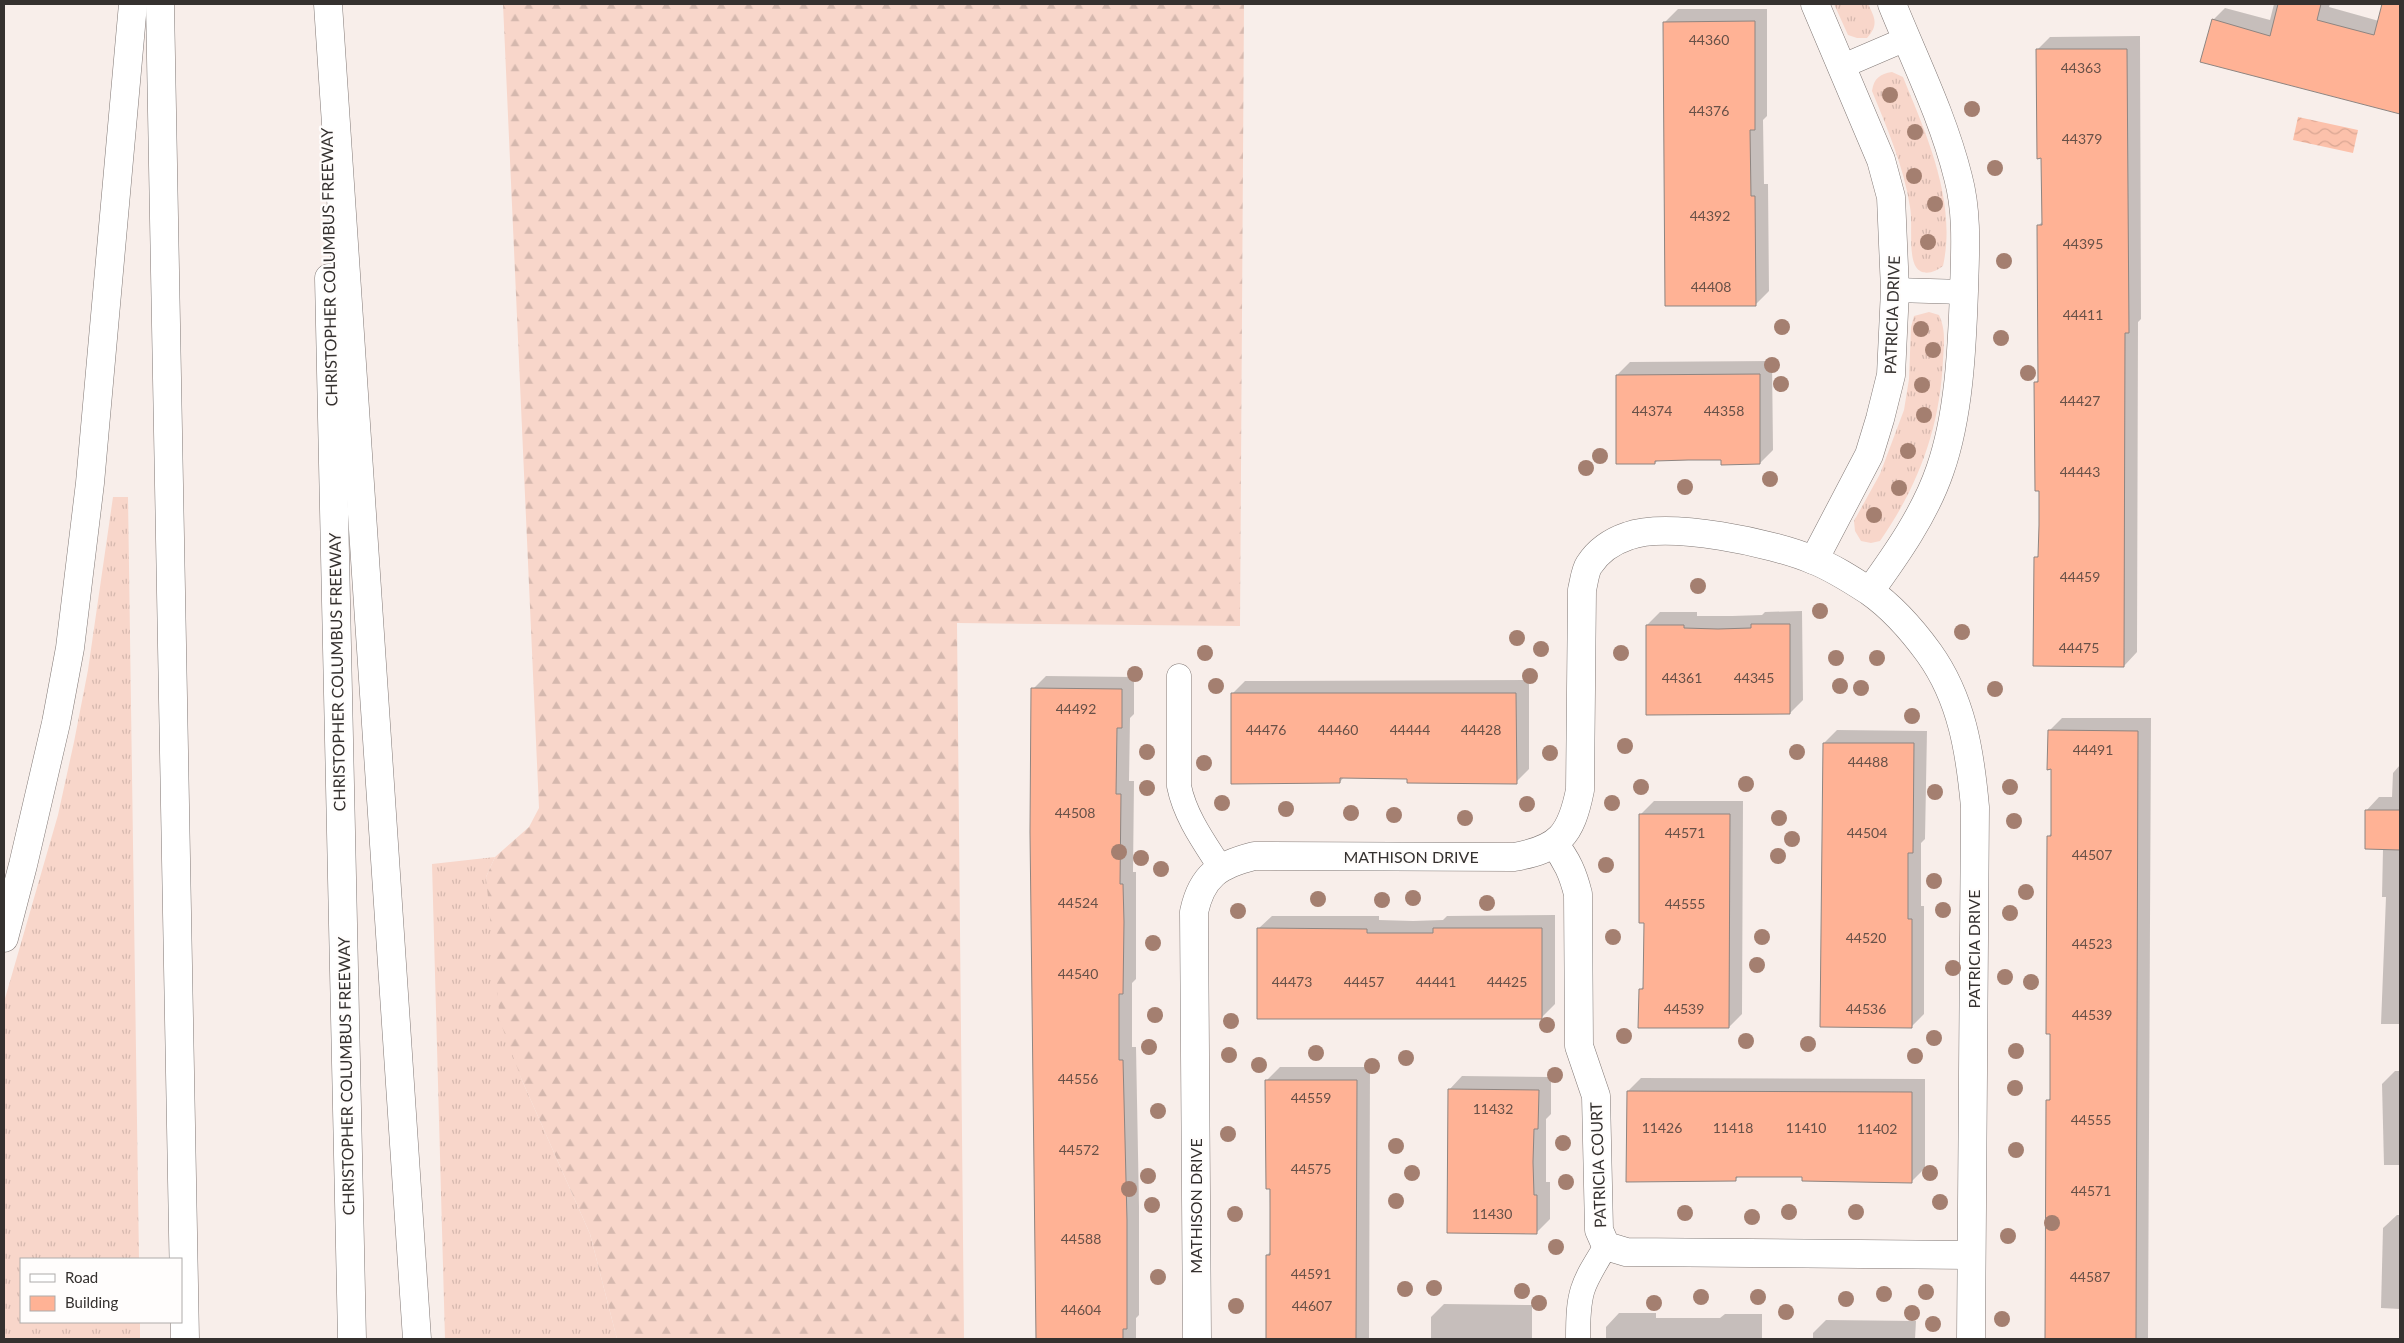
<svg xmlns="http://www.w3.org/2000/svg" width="2404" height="1343" font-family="Lato,sans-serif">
  <defs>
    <pattern id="grass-tufts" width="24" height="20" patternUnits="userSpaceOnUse" patternTransform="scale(1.25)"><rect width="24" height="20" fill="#f8d6ca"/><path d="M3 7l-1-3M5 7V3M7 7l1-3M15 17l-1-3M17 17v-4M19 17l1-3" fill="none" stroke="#d5b8ae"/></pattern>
    <pattern id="forest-firs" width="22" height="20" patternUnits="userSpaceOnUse" patternTransform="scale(1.25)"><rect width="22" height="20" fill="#f8d6ca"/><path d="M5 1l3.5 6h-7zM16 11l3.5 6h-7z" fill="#d5b8ae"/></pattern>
    <pattern id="water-waves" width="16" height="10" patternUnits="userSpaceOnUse" patternTransform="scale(1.25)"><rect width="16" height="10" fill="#fcc1ab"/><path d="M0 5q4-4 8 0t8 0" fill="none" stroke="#d9a693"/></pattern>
  </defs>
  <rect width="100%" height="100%" fill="#f8eeea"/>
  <!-- grass -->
  <g fill="url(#grass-tufts)">
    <path d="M1834 4H1868C1875 18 1879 25 1867 38H1857L1848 35Z"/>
    <path d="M1892 72 1903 77C1927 136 1957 202 1943 266 1935 272 1923 277 1916 267 1908 255 1913 222 1910 207 1904 167 1887 128 1872 91 1874 78 1880 74 1892 72Z"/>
    <path d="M1929 312 1939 315C1946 330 1944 343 1943 360 1940 427 1919 485 1880 541L1871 543 1861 541 1855 531 1854 521 1880 474 1904 410 1909 379 1911 327 1914 316Z"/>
    <path d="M113 497H128L139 1259H21V1322H140V1339H4V1002L58 815 74 742 88 670Z"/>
    <path d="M495 857 486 877 521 1078 590 1234 617 1339H445L432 864Z"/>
  </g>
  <!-- forest -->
  <path fill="url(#forest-firs)" d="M503 4H1244L1240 626 957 623 964 1339H617L590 1234 521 1078 500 1021 486 877 495 857 529 827 539 808Z"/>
  <!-- water -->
  <path fill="url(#water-waves)" d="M2298 117 2358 130 2353 153 2293 140Z"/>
  <!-- shadow -->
  <g fill="#0003">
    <path d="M2274 4H2330L2329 7 2379 21 2381 14 2391 4H2400V111L2213 20 2225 8 2270 20Z"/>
    <path d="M1678 9H1767V116L1763 120 1764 184H1768L1769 291 1756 304 1665 22Z"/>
    <path d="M2140 36 2141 319 2138 322 2137 652 2124 666 2036 558 2040 554V525L2035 383 2039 379V225L2043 221 2042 157 2037 50 2050 37Z"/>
    <path d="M1772 361 1773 450 1760 463 1723 459 1658 460 1655 463 1617 375 1630 362Z"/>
    <path d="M1802 611 1803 700 1790 713 1647 625 1660 612H1697V616H1732L1762 615 1765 612Z"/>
    <path d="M1046 676 1134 677V714L1130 718 1129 781H1134L1133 872H1136V979L1132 983V1047H1136L1139 1206V1315L1136 1318V1339H1037L1031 832 1033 689Z"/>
    <path d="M1529 680V769L1516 782 1344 777 1340 782 1232 694 1245 681Z"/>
    <path d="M2062 718H2151L2148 1339H2046L2048 1101 2051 1097 2049 836 2052 832V768L2049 731Z"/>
    <path d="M1837 730 1927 731 1925 839 1921 843V906H1924V1014L1911 1027 1824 743Z"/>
    <path d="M2400 765V1024H2381L2386 897H2382L2383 849 2366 811 2379 797H2392L2393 773Z"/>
    <path d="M1654 801H1743L1742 1014 1729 1027 1640 990 1644 986 1645 922 1640 815Z"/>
    <path d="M1555 915V1004L1542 1017 1258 929 1272 916H1379V920L1413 921 1443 920 1447 916Z"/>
    <path d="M1280 1067H1370L1369 1339H1266L1267 1255 1271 1251 1267 1080Z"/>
    <path d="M2395 1071H2400V1165H2384L2382 1084Z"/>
    <path d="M1462 1076 1551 1077V1114L1546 1119V1182H1550V1219L1537 1232 1449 1090Z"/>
    <path d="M1641 1078 1925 1079V1168L1912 1181 1803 1176 1740 1175 1735 1180 1628 1091Z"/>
    <path d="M2397 1215H2400V1309L2381 1308 2383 1228Z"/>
    <path d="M1444 1304 1532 1305V1339H1431V1317Z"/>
    <path d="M1619 1313H1656V1318H1720L1725 1314H1762V1339H1606V1327Z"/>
    <path d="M1826 1320 1916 1321 1915 1339H1813V1333Z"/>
  </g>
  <!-- building -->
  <g fill="#ffb295" stroke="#8e8581">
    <path d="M2278 4H2321L2317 20 2374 35 2382 4H2400V114L2200 62 2212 19 2270 36Z"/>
    <path d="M1755 21V130H1750L1751 196H1755L1756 306H1665L1663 22Z"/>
    <path d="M2036 49H2127L2129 333H2125L2124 667 2033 666 2034 557H2038L2039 525V491H2035L2034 382H2038L2037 225H2042L2041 158 2037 159Z"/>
    <path d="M1760 374V464L1721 465V460H1688L1655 461V464H1616V375Z"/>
    <path d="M1751 624H1790V714L1646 715V625H1684V628L1718 629 1751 628Z"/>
    <path d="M1031 688 1122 689V728H1117L1116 794H1121L1120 884H1123L1124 922 1123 994H1119V1060H1123L1127 1220V1329H1123V1339H1036L1030 832Z"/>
    <path d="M1231 693H1516L1517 784 1407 783V779L1340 778V783L1231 784Z"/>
    <path d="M2048 730 2138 731 2136 1339H2045L2046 1100H2050V1034H2046L2047 836H2051V769L2047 770Z"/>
    <path d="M1823 743H1914L1913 853H1908V919H1912V1028L1820 1027Z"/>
    <path d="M2365 810H2400V850L2365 849Z"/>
    <path d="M1639 814H1730L1729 1028H1638L1639 989H1643L1644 923H1639Z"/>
    <path d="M1257 928 1367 929V933H1433V928H1542V1019H1257Z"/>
    <path d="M1265 1080H1357L1356 1339H1266V1255H1270V1189H1266Z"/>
    <path d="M1448 1089 1539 1090 1538 1129H1534L1533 1162 1534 1195H1537V1234L1447 1233Z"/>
    <path d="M1627 1091 1912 1092V1183L1802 1181V1177H1736V1181L1626 1182Z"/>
  </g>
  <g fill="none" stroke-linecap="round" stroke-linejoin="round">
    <defs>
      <g id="lane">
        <path d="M1843 66 1906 39"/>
        <path d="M1895 290 1964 292"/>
        <path d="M1179 676V786C1185 816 1204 842 1220 867"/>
        <path d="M1578 1339C1578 1292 1581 1286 1606 1246"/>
      </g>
      <g id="street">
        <path d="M1814 560 1869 455 1880 419 1891 375 1895 290 1891 197 1881 160 1815 4"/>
        <path d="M1870 591C1896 555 1925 514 1940 470 1959 416 1962 348 1964 291 1965 253 1968 214 1958 177 1943 117 1915 61 1892 4"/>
        <path d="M1554 844C1567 860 1573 874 1578 894L1579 1046 1596 1096 1599 1230 1606 1246 1626 1252 1971 1255"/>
        <path d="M1197 1339 1194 912C1202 875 1219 865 1254 856L1514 857C1559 849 1571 835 1580 790L1582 590C1584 582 1585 571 1589 565 1598 551 1613 541 1628 536 1669 521 1773 543 1813 560 1832 567 1852 580 1869 591 1892 607 1913 631 1929 653 1962 699 1970 752 1975 807L1971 1339"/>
      </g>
      <g id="highway">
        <path d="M160 4 185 1339"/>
        <path d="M328 4 417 1339"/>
        <path d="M329 278 352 1339"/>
        <path d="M4 938 23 865 56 723 70 648 90 483 133 4"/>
      </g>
    </defs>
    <!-- lane casing -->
    <use href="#lane" stroke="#817875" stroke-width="25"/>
    <!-- street casing -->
    <use href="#street" stroke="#817875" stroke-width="29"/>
    <!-- highway casing -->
    <use href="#highway" stroke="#817875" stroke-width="29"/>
    <!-- lane -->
    <use href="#lane" stroke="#fff" stroke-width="24"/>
    <!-- street -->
    <use href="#street" stroke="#fff" stroke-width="28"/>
    <!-- highway -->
    <use href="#highway" stroke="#fff" stroke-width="28"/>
  </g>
  <!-- trees -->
  <g fill="#a47f70">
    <circle cx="1890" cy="95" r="8"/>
    <circle cx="1972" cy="109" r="8"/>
    <circle cx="1915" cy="132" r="8"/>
    <circle cx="1995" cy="168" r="8"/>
    <circle cx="1914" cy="176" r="8"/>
    <circle cx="1935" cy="204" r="8"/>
    <circle cx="1928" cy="242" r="8"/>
    <circle cx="2004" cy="261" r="8"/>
    <circle cx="1782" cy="327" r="8"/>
    <circle cx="1921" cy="329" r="8"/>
    <circle cx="2001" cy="338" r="8"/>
    <circle cx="1933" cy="350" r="8"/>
    <circle cx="1772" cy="365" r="8"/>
    <circle cx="2028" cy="373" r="8"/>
    <circle cx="1781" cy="384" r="8"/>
    <circle cx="1922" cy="385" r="8"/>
    <circle cx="1924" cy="415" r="8"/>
    <circle cx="1908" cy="451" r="8"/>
    <circle cx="1600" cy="456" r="8"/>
    <circle cx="1586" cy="468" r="8"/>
    <circle cx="1770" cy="479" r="8"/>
    <circle cx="1685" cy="487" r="8"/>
    <circle cx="1899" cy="488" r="8"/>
    <circle cx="1874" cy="515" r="8"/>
    <circle cx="1698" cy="586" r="8"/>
    <circle cx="1820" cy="611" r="8"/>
    <circle cx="1962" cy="632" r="8"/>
    <circle cx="1517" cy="638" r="8"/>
    <circle cx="1541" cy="649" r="8"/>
    <circle cx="1205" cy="653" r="8"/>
    <circle cx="1621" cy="653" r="8"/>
    <circle cx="1836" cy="658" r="8"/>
    <circle cx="1877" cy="658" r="8"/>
    <circle cx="1135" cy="674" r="8"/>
    <circle cx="1530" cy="676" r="8"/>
    <circle cx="1216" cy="686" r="8"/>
    <circle cx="1840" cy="686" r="8"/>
    <circle cx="1861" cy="688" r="8"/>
    <circle cx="1995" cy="689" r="8"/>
    <circle cx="1912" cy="716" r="8"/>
    <circle cx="1625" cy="746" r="8"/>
    <circle cx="1147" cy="752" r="8"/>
    <circle cx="1797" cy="752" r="8"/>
    <circle cx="1550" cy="753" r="8"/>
    <circle cx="1204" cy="763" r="8"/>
    <circle cx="1746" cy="784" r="8"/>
    <circle cx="1641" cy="787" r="8"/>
    <circle cx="2010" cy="787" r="8"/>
    <circle cx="1147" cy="788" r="8"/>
    <circle cx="1935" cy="792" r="8"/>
    <circle cx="1222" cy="803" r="8"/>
    <circle cx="1612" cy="803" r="8"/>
    <circle cx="1527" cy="804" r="8"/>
    <circle cx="1286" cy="809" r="8"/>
    <circle cx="1351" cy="813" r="8"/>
    <circle cx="1394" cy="815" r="8"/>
    <circle cx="1465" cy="818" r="8"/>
    <circle cx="1779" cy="818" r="8"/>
    <circle cx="2014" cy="821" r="8"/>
    <circle cx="1792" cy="839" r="8"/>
    <circle cx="1119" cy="852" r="8"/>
    <circle cx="1778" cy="856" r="8"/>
    <circle cx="1141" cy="858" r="8"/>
    <circle cx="1606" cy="865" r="8"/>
    <circle cx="1161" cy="869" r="8"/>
    <circle cx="1934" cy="881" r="8"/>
    <circle cx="2026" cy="892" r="8"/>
    <circle cx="1413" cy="898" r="8"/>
    <circle cx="1318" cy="899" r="8"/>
    <circle cx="1382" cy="900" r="8"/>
    <circle cx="1487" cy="903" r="8"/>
    <circle cx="1943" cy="910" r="8"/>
    <circle cx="1238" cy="911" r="8"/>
    <circle cx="2010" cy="913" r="8"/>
    <circle cx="1613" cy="937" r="8"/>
    <circle cx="1762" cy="937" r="8"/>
    <circle cx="1153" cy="943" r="8"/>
    <circle cx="1757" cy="965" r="8"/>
    <circle cx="1953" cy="968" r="8"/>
    <circle cx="2005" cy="977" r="8"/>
    <circle cx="2031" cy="982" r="8"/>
    <circle cx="1155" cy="1015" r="8"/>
    <circle cx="1231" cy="1021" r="8"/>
    <circle cx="1547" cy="1025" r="8"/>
    <circle cx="1624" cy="1036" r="8"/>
    <circle cx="1934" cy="1038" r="8"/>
    <circle cx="1746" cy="1041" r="8"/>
    <circle cx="1808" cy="1044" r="8"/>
    <circle cx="1149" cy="1047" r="8"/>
    <circle cx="2016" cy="1051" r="8"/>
    <circle cx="1316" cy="1053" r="8"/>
    <circle cx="1229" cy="1055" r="8"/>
    <circle cx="1915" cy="1056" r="8"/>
    <circle cx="1406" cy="1058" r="8"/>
    <circle cx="1259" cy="1065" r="8"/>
    <circle cx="1372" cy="1066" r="8"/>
    <circle cx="1555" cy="1075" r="8"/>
    <circle cx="2015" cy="1088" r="8"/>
    <circle cx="1158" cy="1111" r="8"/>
    <circle cx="1228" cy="1134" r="8"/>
    <circle cx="1563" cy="1143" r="8"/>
    <circle cx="1396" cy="1146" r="8"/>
    <circle cx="2016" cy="1150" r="8"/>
    <circle cx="1412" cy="1173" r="8"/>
    <circle cx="1930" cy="1173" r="8"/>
    <circle cx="1148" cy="1176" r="8"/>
    <circle cx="1566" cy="1182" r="8"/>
    <circle cx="1129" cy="1189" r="8"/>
    <circle cx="1396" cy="1201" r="8"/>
    <circle cx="1940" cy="1202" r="8"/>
    <circle cx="1152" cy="1205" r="8"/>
    <circle cx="1789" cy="1212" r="8"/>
    <circle cx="1856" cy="1212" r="8"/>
    <circle cx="1685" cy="1213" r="8"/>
    <circle cx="1235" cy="1214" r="8"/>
    <circle cx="1752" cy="1217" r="8"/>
    <circle cx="2052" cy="1223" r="8"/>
    <circle cx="2008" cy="1236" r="8"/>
    <circle cx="1556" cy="1247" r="8"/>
    <circle cx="1158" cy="1277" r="8"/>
    <circle cx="1434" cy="1288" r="8"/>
    <circle cx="1405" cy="1289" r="8"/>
    <circle cx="1522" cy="1291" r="8"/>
    <circle cx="1926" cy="1292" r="8"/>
    <circle cx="1884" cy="1294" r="8"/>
    <circle cx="1701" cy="1297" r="8"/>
    <circle cx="1758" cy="1297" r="8"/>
    <circle cx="1846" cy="1299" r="8"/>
    <circle cx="1539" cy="1303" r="8"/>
    <circle cx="1654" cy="1303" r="8"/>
    <circle cx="1236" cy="1306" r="8"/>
    <circle cx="1786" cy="1312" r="8"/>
    <circle cx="1912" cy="1313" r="8"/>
    <circle cx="2002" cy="1319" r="8"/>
    <circle cx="1933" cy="1324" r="8"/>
  </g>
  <g text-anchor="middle" stroke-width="4.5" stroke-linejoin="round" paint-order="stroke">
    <!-- number labels -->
    <g font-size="14" fill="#685148">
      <text x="1709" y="45">44360</text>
      <text x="2081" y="73">44363</text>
      <text x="1709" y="116">44376</text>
      <text x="2082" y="144">44379</text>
      <text x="1710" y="221">44392</text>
      <text x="2083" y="249">44395</text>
      <text x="1711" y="292">44408</text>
      <text x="2083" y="320">44411</text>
      <text x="2080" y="406">44427</text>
      <text x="1652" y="416">44374</text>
      <text x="1724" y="416">44358</text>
      <text x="2080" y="477">44443</text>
      <text x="2080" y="582">44459</text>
      <text x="2079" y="653">44475</text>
      <text x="1682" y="683">44361</text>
      <text x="1754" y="683">44345</text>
      <text x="1076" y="714">44492</text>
      <text x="1266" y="735">44476</text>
      <text x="1338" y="735">44460</text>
      <text x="1410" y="735">44444</text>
      <text x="1481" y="735">44428</text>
      <text x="2093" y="755">44491</text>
      <text x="1868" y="767">44488</text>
      <text x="1075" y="818">44508</text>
      <text x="1685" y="838">44571</text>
      <text x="1867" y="838">44504</text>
      <text x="2092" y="860">44507</text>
      <text x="1078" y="908">44524</text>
      <text x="1685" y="909">44555</text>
      <text x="1866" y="943">44520</text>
      <text x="2092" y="949">44523</text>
      <text x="1078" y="979">44540</text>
      <text x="1292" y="987">44473</text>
      <text x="1364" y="987">44457</text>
      <text x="1436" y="987">44441</text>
      <text x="1507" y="987">44425</text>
      <text x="1684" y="1014">44539</text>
      <text x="1866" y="1014">44536</text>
      <text x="2092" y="1020">44539</text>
      <text x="1078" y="1084">44556</text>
      <text x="1311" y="1103">44559</text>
      <text x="1493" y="1114">11432</text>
      <text x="2091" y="1125">44555</text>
      <text x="1662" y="1133">11426</text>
      <text x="1733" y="1133">11418</text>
      <text x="1806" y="1133">11410</text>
      <text x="1877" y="1134">11402</text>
      <text x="1079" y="1155">44572</text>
      <text x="1311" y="1174">44575</text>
      <text x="2091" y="1196">44571</text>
      <text x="1492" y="1219">11430</text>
      <text x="1081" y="1244">44588</text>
      <text x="1311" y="1279">44591</text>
      <text x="2090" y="1282">44587</text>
      <text x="1312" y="1311">44607</text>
      <text x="1081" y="1315">44604</text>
    </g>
    <!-- street labels -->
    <g font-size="16" fill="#35312f" stroke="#fffdfc">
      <text transform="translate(329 267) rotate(-91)" y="6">CHRISTOPHER COLUMBUS FREEWAY</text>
      <text transform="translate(1892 315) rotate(-88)" y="6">PATRICIA DRIVE</text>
      <text transform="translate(337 672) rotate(-91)" y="6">CHRISTOPHER COLUMBUS FREEWAY</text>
      <text x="1411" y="863">MATHISON DRIVE</text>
      <text transform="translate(1974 949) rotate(-90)" y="6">PATRICIA DRIVE</text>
      <text transform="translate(346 1076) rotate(-91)" y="6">CHRISTOPHER COLUMBUS FREEWAY</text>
      <text transform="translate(1598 1165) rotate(-92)" y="6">PATRICIA COURT</text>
      <text transform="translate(1196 1206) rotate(-90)" y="6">MATHISON DRIVE</text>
    </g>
  </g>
  <!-- border -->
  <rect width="2404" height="1343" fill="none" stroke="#35312f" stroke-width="10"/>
  <!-- legend -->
  <rect x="20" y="1258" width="162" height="65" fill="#fffdfc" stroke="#aeabaa"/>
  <rect x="30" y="1274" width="25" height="8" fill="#ffffff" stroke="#aeabaa"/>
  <text x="65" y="1283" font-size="15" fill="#35312f">Road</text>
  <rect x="30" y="1296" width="25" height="15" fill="#ffb295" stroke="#aeabaa"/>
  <text x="65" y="1308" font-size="15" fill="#35312f">Building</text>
</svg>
